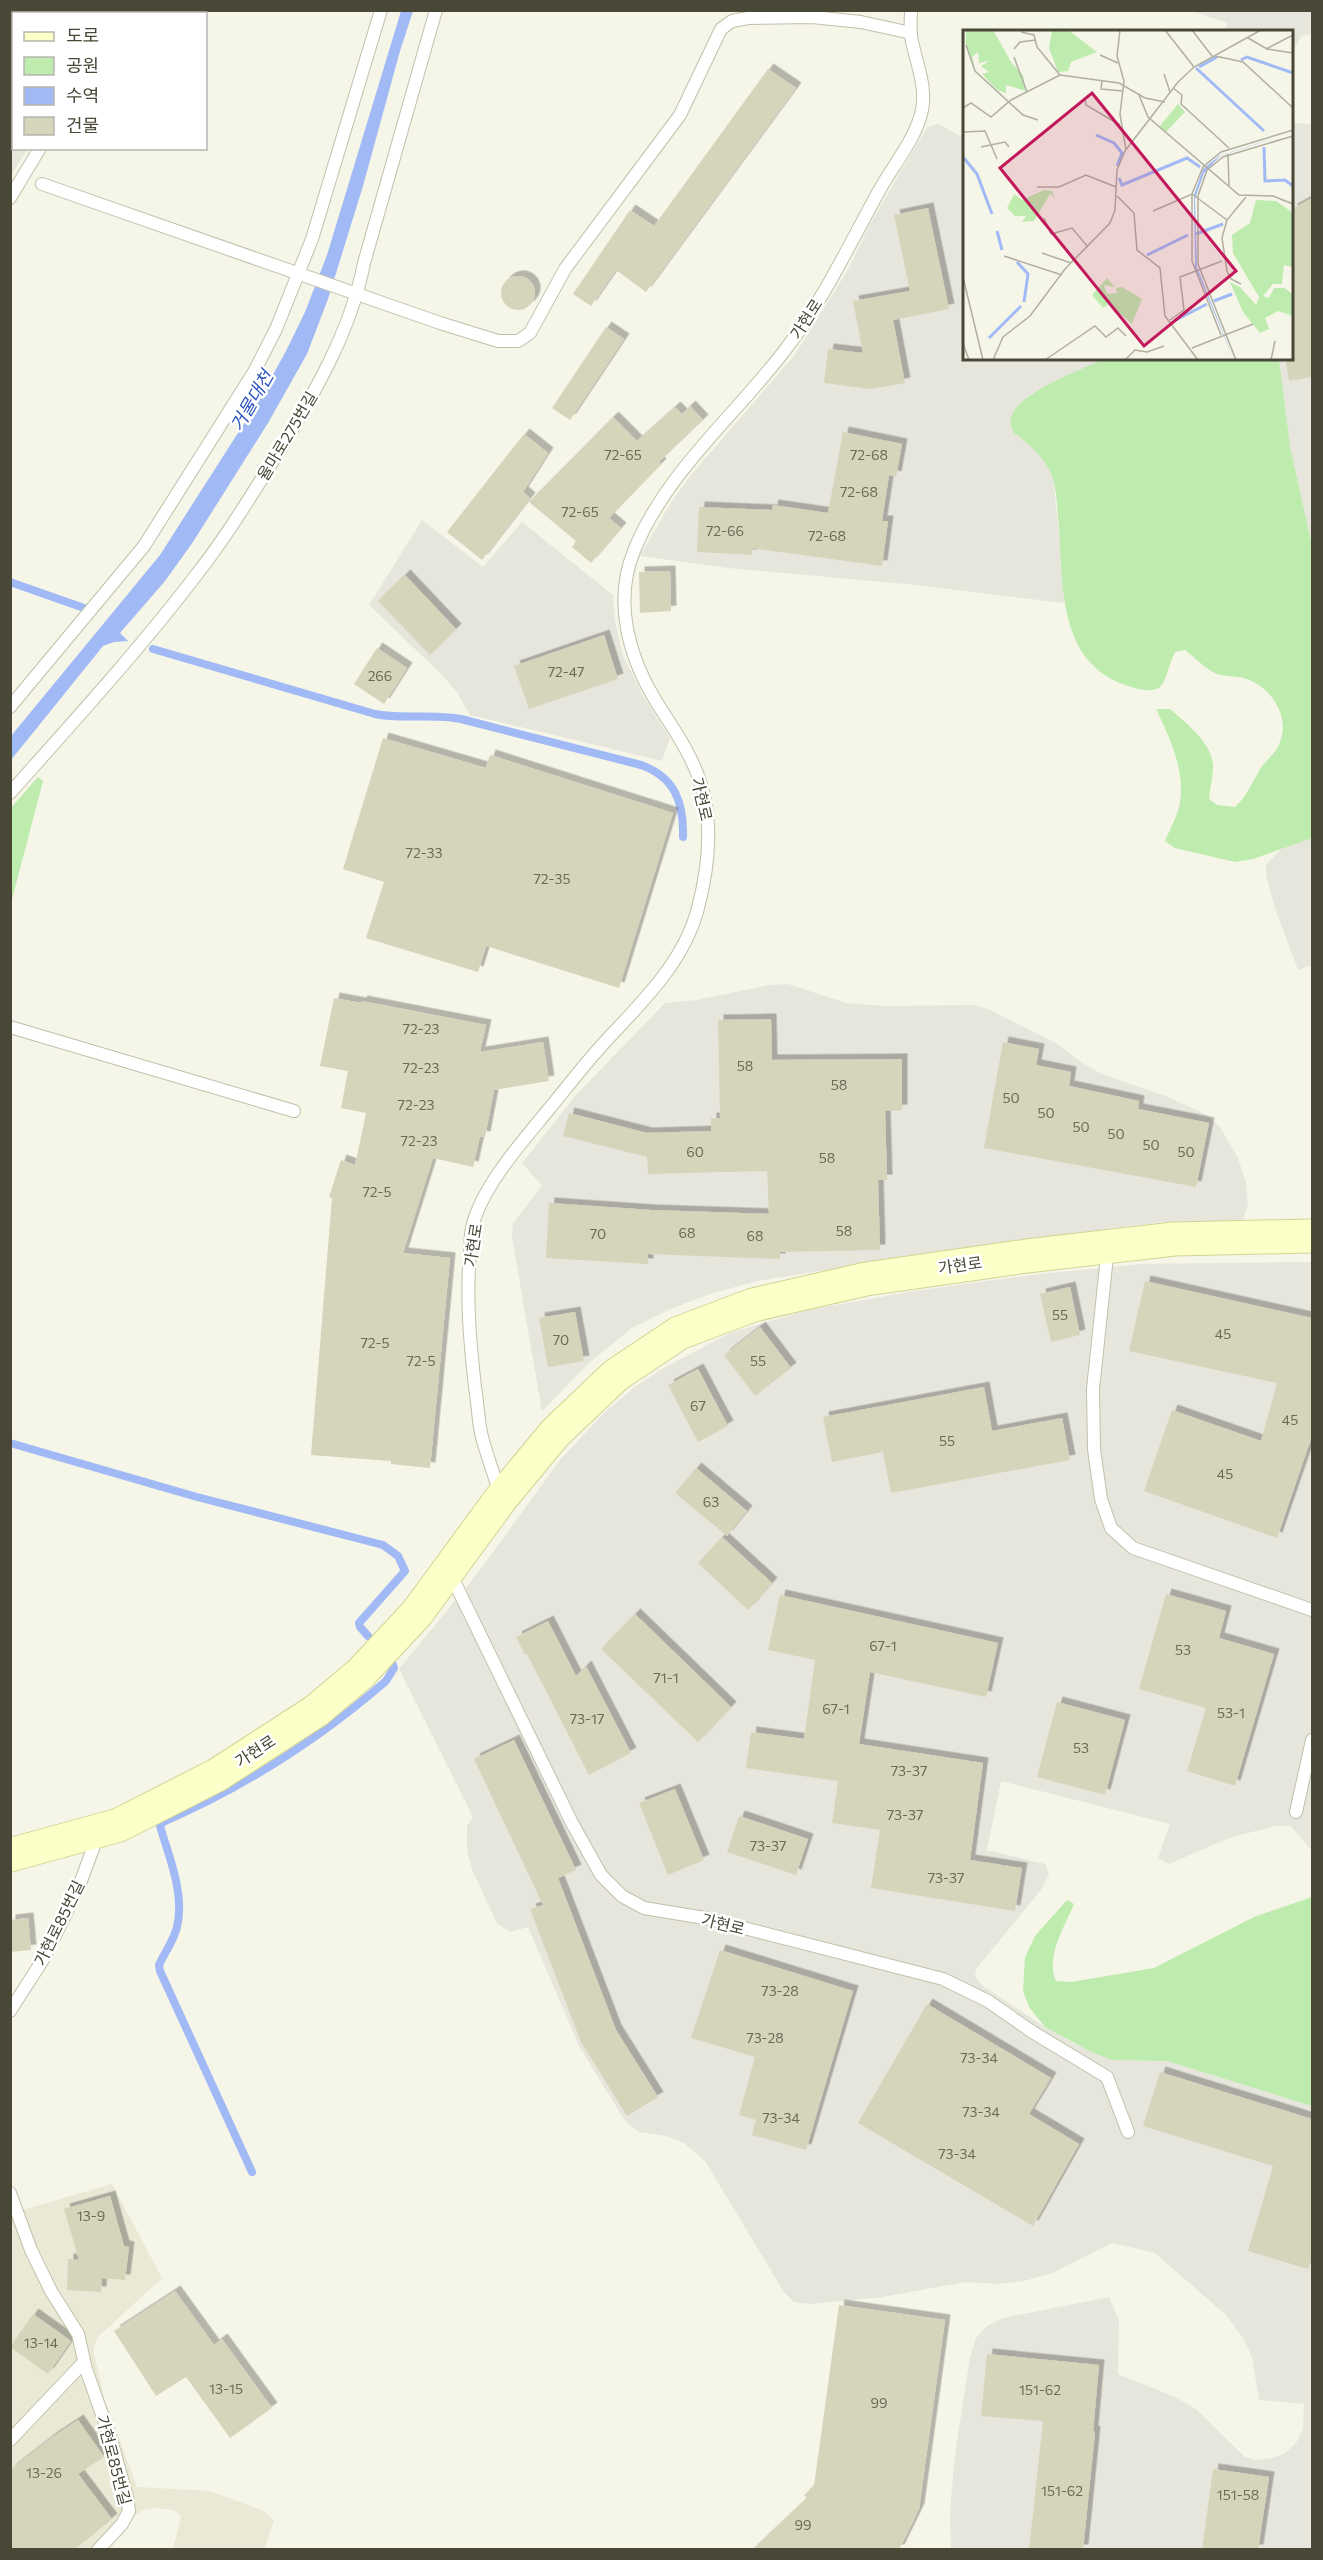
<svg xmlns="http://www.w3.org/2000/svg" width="1323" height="2560" font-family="Commissioner,'Noto Sans KR',sans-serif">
  <defs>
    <filter id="shadow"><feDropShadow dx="5.5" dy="-5.5" stdDeviation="0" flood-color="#0004"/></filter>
  </defs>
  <rect width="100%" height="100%" fill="#f5f5e8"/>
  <!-- residential -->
  <path fill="#e9e9d6" d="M112 2184 162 2278 98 2337 93 2349 104 2397 137 2487 210 2491 264 2511 274 2520 264 2549H173L181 2516 174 2510 155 2508 143 2510 134 2516 107 2549H11L10 2211 12 2213Z"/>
  <!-- industrial -->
  <g fill="#e7e6dc">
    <path d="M11 10 76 11 75 14H14V148L27 149 11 176Z"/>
    <path d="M1192 11H1312V34L1301 36 1297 45 1292 49V32L1225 31 1227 23Z"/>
    <path d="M1292 123 1312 124V546L1290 446 1279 359 1292 358Z"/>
    <path d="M938 124 964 138V358L1106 359 1029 395 1013 432 1032 446 1046 462 1053 478 1063 568 1064 603 916 585 728 568 640 556 672 501 691 475 794 356 849 268 870 224 927 127Z"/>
    <path d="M422 520 483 567 522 522 613 595 615 620 622 653 643 696 670 738 662 761 470 715 457 692 441 674 369 605Z"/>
    <path d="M1312 838V965L1298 970 1276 911 1266 876V865L1283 847Z"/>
    <path d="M788 984 846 1003 887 1006 976 1005 990 1010 1056 1043 1081 1062 1102 1074 1168 1097 1205 1114 1220 1127 1238 1158 1246 1183 1248 1205 1243 1220 1163 1222 1015 1240 757 1281 710 1294 670 1309 632 1328 589 1363 542 1411 512 1237 513 1223 542 1186 522 1163 577 1094 665 1003 696 1000 770 985Z"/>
    <path d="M1312 1262V1851L1291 1826H1275L1229 1838 1169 1864 1158 1858 1170 1824 1001 1781 987 1850 1045 1864 1049 1874 1041 1890 976 1969 975 1976 983 1986 1045 2027 1073 2043 1112 2060 1167 2061 1312 2106V2549H951L950 2514 954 2462 970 2357 976 2338 987 2326 1003 2318 1109 2297 1119 2321 1118 2374 1175 2397 1196 2409 1245 2457 1256 2460 1273 2458 1285 2453 1296 2443 1303 2429 1304 2404 1259 2400 1252 2357 1243 2338 1226 2315 1155 2253 1112 2243 1052 2273 1024 2281 998 2284 966 2282 882 2297 811 2304 794 2302 784 2292 705 2161 684 2143 667 2136 639 2132 625 2121 579 2046 528 1927 510 1932 497 1923 473 1872 467 1852V1826L473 1817 399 1669 477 1574 560 1460 604 1413 636 1386 662 1369 730 1333 809 1310 914 1291 1039 1274 1141 1264Z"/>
  </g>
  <!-- green -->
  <g fill="#beebae">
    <path d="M1106 358 1279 359 1290 446 1312 546V838L1253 859 1235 862 1175 848 1165 841C1170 829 1178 815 1180 802 1185 770 1170 738 1156 709H1170C1185 722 1212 743 1213 765 1213 776 1210 788 1209 799L1217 805 1235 807C1248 796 1253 779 1263 765 1269 758 1277 751 1280 742 1290 717 1272 688 1247 679 1235 675 1222 678 1211 671 1202 665 1194 657 1185 650L1175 652C1161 681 1170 699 1128 686 1054 662 1064 579 1058 516 1057 503 1056 488 1052 476 1044 456 1029 444 1013 432 1012 428 1010 422 1011 418 1017 392 1082 370 1106 358Z"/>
    <path d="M38 777 43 781 11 903V808Z"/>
    <path d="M1312 1897V2106L1167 2061 1112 2060 1093 2053 1045 2027 1029 2007 1023 1991 1025 1957 1035 1936 1067 1900 1074 1904C1065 1926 1045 1957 1056 1981L1071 1982 1154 1968 1254 1917Z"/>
  </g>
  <!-- water -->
  <path fill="#a1baf5" d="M401 11H413L400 51 363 186 328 299 307 354 268 423 193 542 165 581 120 633 128 641 114 642 103 646 11 760V736L160 555 259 400 286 351 305 312 327 255Z"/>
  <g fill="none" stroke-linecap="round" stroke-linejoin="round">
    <!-- stream -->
    <g stroke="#a1baf5" stroke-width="8">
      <path d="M10 582 84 608"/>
      <path d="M153 649 375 714C403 720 432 713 461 719L641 765C675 777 684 803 683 837"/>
      <path d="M10 1443 197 1497 383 1545 398 1556 405 1571 359 1623 360 1627 368 1636"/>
      <path d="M252 2172 160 1971 159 1965C165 1952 174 1940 177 1927 185 1894 169 1857 160 1826L163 1822C244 1787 319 1739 386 1681L394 1668 392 1662"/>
    </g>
  </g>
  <!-- building -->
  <g fill="#d7d4bc" filter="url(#shadow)">
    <path d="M768 69 796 88 646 292 616 270 591 306 573 294 630 210 654 226Z"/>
    <path d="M1312 198V377L1289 381 1285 358H1292V209Z"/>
    <path d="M928 208 949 309 893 320 905 383 870 389 824 383 828 349 863 353 853 301 910 291 894 215Z"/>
    <circle cx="518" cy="293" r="17"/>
    <path d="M606 327 624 339 570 420 552 408Z"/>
    <path d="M690 406 703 420 659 462 661 464 609 518 621 528 591 563 572 547 576 541 529 502 613 417 637 441 675 407 682 414Z"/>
    <path d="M843 432 902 444 896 477 889 475 882 521H888L882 566 752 548V555L697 552 699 507 772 510 773 505 828 513Z"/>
    <path d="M524 434 548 453 523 492 530 498 482 560 447 532Z"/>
    <path d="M670 571 671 611 640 613 639 572Z"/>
    <path d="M405 575 456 629 430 655 378 601Z"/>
    <path d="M604 635 618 679 529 709 514 666Z"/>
    <path d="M377 648 407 668 384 704 354 684Z"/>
    <path d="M383 738 486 768 490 755 673 813 619 988 486 946 478 972 366 938 384 882 343 869Z"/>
    <path d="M334 998 361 1003 362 1001 486 1025 480 1052 543 1042 549 1081 494 1090 485 1137 480 1136 473 1167 433 1158 403 1253 450 1258 430 1468 391 1464V1461L311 1455 332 1198 329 1197 341 1160 355 1165 366 1113 341 1108 348 1071 320 1066Z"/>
    <path d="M771 1019 772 1060 902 1059V1110L885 1111 887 1180H878L880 1250 780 1252V1259L648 1254V1264L546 1258 549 1203 651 1210 769 1214 767 1171 648 1174 647 1157 563 1136 569 1113 647 1133 711 1131V1118H720L718 1020Z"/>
    <path d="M1003 1042 1039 1049 1036 1065 1071 1072 1069 1086 1139 1101 1138 1109 1209 1123 1196 1187 984 1148Z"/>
    <path d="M1145 1281 1312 1318V1436L1277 1538 1144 1491 1172 1410 1261 1441 1277 1383 1129 1351Z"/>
    <path d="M1070 1287 1080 1335 1051 1342 1040 1294Z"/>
    <path d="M575 1312 584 1361 548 1367 539 1318Z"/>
    <path d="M760 1327 791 1368 755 1396 724 1355Z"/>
    <path d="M698 1369 728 1426 698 1442 668 1385Z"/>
    <path d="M984 1387 992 1431 1062 1418 1070 1460 891 1493 883 1452 832 1462 823 1417Z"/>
    <path d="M696 1468 747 1511 727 1536 675 1493Z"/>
    <path d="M722 1537 772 1583 748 1610 698 1563Z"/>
    <path d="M1166 1594 1226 1611 1219 1638 1274 1654 1235 1786 1187 1771 1206 1708 1139 1689Z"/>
    <path d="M780 1595 998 1643 986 1697 870 1672 859 1744 983 1763 970 1860 1022 1868 1015 1911 871 1888 880 1830 832 1823 838 1781 746 1768 751 1732 804 1739 815 1660 768 1650Z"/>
    <path d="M635 1614 731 1707 698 1742 601 1649Z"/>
    <path d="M548 1621 576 1676 586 1666 631 1753 589 1775 527 1654 525 1655 516 1637Z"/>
    <path d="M1057 1702 1125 1720 1105 1795 1037 1777Z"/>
    <path d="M514 1740 576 1870 558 1878 616 2030 658 2097 627 2116 581 2042 530 1909 543 1905 474 1759Z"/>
    <path d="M675 1789 704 1860 668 1875 639 1803Z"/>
    <path d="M739 1816 808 1839 796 1875 727 1852Z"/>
    <path d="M28 1918 31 1950 10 1952V1920Z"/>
    <path d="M720 1950 853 1991 806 2150 752 2135 756 2120 739 2115 755 2057 691 2038Z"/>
    <path d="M927 2004 1051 2078 1029 2114 1079 2144 1033 2226 858 2123Z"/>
    <path d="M1160 2072 1312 2119V2255L1308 2269 1248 2251 1273 2166 1143 2126Z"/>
    <path d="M110 2196 124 2246 129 2247 125 2280 102 2278 101 2292 67 2290 68 2259 79 2260 64 2209Z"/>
    <path d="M175 2291 214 2345 222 2339 272 2408 230 2438 186 2377 156 2396 114 2331Z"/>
    <path d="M839 2305 945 2320 919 2509 899 2550H752L807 2498 804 2495 814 2486Z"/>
    <path d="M33 2314 71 2341 48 2374 10 2347Z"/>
    <path d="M987 2354 1099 2365 1093 2431 1095 2432 1083 2550H1029L1043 2421 981 2416Z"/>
    <path d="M78 2420 104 2457 78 2474 112 2519 74 2550H10V2470L51 2438Z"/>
    <path d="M1213 2469 1269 2477 1258 2550H1202Z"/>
  </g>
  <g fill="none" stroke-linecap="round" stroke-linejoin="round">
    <defs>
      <g id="lane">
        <path d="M88 14 89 10"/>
        <path d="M42 184 440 323 498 341H518L530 333 565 269 680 115 721 29 732 21 748 18 812 17 861 22 911 33"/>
        <path d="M10 198 40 148"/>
        <path d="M10 707 144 546 254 372 276 329 312 239 381 10"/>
        <path d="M10 793C74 721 139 650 197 574 227 536 252 494 278 453 314 394 351 331 364 263L436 10"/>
        <path d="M10 1027 294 1111"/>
        <path d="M1108 1247 1093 1389 1094 1449 1101 1499 1111 1528 1133 1548 1312 1610"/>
        <path d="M500 1493C494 1475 487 1456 482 1437 478 1421 478 1404 475 1387 470 1343 466 1299 470 1253 471 1245 470 1236 472 1228 481 1187 523 1141 549 1109 567 1087 584 1065 603 1044 640 1004 684 963 698 908 708 870 713 831 703 792 695 759 675 731 657 703 629 658 613 602 634 551 665 473 735 416 785 350 823 301 849 245 879 191 893 165 916 139 922 110 927 85 915 60 911 36 910 27 911 19 911 10"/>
        <path d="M450 1573 572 1823 601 1875 622 1896 644 1908 705 1918 943 1979 988 2001 1031 2031 1107 2077 1128 2132"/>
        <path d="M1296 1812 1312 1740"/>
        <path d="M10 2011 44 1958 78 1889 98 1835"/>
        <path d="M10 2193 31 2250 51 2291 78 2334 86 2369 111 2440 127 2497 129 2511 122 2524 98 2550"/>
        <path d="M10 2440 84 2362"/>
      </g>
      <path id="secondary" d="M10 1855 119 1825 217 1775 316 1711 360 1674 417 1613 502 1497 555 1433 616 1375 679 1333 753 1305 866 1279 1027 1256 1174 1239 1312 1236"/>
    </defs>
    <!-- lane casing -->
    <use href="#lane" stroke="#c1c0aa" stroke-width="14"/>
    <!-- secondary casing -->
    <use href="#secondary" stroke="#d2d493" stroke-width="35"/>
    <!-- lane -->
    <use href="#lane" stroke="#fff" stroke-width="12"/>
    <!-- secondary -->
    <use href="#secondary" stroke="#fcffc8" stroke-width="33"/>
  </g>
  <g text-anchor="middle" stroke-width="5" stroke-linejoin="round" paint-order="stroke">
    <!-- number labels -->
    <g font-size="14" fill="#6c6a58">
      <text x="623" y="460">72-65</text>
      <text x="869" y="460">72-68</text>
      <text x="859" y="497">72-68</text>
      <text x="580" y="517">72-65</text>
      <text x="725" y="536">72-66</text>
      <text x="827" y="541">72-68</text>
      <text x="566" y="677">72-47</text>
      <text x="380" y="681">266</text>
      <text x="424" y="858">72-33</text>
      <text x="552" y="884">72-35</text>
      <text x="421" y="1034">72-23</text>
      <text x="745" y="1071">58</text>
      <text x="421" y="1073">72-23</text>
      <text x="839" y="1090">58</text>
      <text x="1011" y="1103">50</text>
      <text x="416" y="1110">72-23</text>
      <text x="1046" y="1118">50</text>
      <text x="1081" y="1132">50</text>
      <text x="1116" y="1139">50</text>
      <text x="419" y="1146">72-23</text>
      <text x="1151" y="1150">50</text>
      <text x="695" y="1157">60</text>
      <text x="1186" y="1157">50</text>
      <text x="827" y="1163">58</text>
      <text x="377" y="1197">72-5</text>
      <text x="844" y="1236">58</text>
      <text x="687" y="1238">68</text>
      <text x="598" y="1239">70</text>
      <text x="755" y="1241">68</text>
      <text x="1060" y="1320">55</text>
      <text x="1223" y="1339">45</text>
      <text x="561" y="1345">70</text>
      <text x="375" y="1348">72-5</text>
      <text x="421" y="1366">72-5</text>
      <text x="758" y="1366">55</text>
      <text x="698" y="1411">67</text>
      <text x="1290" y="1425">45</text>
      <text x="947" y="1446">55</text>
      <text x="1225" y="1479">45</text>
      <text x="711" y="1507">63</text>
      <text x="883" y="1651">67-1</text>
      <text x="1183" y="1655">53</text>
      <text x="666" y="1683">71-1</text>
      <text x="836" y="1714">67-1</text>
      <text x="1231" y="1718">53-1</text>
      <text x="587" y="1724">73-17</text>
      <text x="1081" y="1753">53</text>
      <text x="909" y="1776">73-37</text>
      <text x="905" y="1820">73-37</text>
      <text x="768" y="1851">73-37</text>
      <text x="946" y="1883">73-37</text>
      <text x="780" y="1996">73-28</text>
      <text x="765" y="2043">73-28</text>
      <text x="979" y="2063">73-34</text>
      <text x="981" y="2117">73-34</text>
      <text x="781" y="2123">73-34</text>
      <text x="957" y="2159">73-34</text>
      <text x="91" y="2221">13-9</text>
      <text x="41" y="2348">13-14</text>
      <text x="226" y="2394">13-15</text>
      <text x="1040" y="2395">151-62</text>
      <text x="879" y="2408">99</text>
      <text x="44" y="2478">13-26</text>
      <text x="1062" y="2496">151-62</text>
      <text x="1238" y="2500">151-58</text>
      <text x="803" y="2530">99</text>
    </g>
    <!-- street labels -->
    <g font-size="16" fill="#494736" stroke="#fff">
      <text transform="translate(806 319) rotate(-57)" y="6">가현로</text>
      <text transform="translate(287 436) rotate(-59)" y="6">율마로275번길</text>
      <text transform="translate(702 799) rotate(77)" y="6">가현로</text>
      <text transform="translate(473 1245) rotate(-81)" y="6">가현로</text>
      <text transform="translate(960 1265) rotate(-8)" y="6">가현로</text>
      <text transform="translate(255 1751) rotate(-33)" y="6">가현로</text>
      <text transform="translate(59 1923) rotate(-64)" y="6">가현로85번길</text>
      <text transform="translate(723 1924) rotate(14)" y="6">가현로</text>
      <text transform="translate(114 2460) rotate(75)" y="6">가현로85번길</text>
    </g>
    <!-- water labels -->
    <g font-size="18" font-style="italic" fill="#2852bc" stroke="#fff">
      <text transform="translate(252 401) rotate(-60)" y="6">거물대천</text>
    </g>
  </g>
  <!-- overview -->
  <g transform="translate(963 30)">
    <rect width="330" height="330" fill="#f5f5e8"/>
    <path d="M3 0H30L48 32 60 45 63 61 43 55V63L34 60 19 44 26 42 18 36 26 31 16 33 15 22 9 27 13 41 3 15ZM89 0H105L134 22 108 32 105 41 95 42 86 18ZM215 74 222 82 203 102 197 96ZM81 160 89 161 92 169 87 164 71 191 59 192 63 186H52L44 178 51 164 59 170ZM293 170 313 171 330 183V237L321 235 319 254H310L300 266 306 268 311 258H322L330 265V286L315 281 302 288 306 299 297 303 280 282 267 252 277 257 293 275 296 267 270 223 269 205 287 193ZM144 248 152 257 141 255 144 264 154 263 153 258 159 257 179 269 169 294 146 274 140 278 129 265Z" fill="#beebae"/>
    <path d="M330 102 257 126 241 143 232 169 234 237 271 330 232 237 231 165 240 139 256 126Z" fill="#a1baf5"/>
    <path fill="none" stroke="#a1baf5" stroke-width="3" d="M278 30 284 27 330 43M236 37 254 27M233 38 301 101M133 105 151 113 159 123 154 136M301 117 302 151 322 150 330 156M0 127 14 144 29 184M156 148 159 155 224 128 237 137M34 201 39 220M233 204 260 194M184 225 225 205M54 232 65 244 61 272M251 271 269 264M211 291 244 274M26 308 58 276"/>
    <path fill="none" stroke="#b0afa1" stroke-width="1.5" d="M157 0 154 26 161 51 157 84 163 120M202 0 231 37M229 0 249 26M58 2 71 5 74 17 97 45M285 8 304 19 330 23M3 15 12 41 60 85 75 90M51 19 57 12 73 10M303 19 330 5M137 25 155 33M252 26 280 32 330 78M51 27 64 62M201 44 207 62M139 51 138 59 160 61M210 58 219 65 218 74 266 118M176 65 185 87 276 165 310 166 330 174M122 68 123 75 157 95M0 78 8 73 28 87 48 70 97 45 156 53 182 68 202 72M0 102 22 101 34 129M18 117 42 112 46 117M265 124 266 157M74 157H96L123 145 153 157M154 166 171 183 174 220 197 238 202 286 235 330M190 181 229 164 264 190M81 188 88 204 109 198 125 217M79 223 108 233M41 226 99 245M0 247 20 330M278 254 268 249 264 241 259 208 264 190 283 167M207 290 221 280 217 247 259 231M258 305 229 231V164L240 137 258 122 330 100M0 313 6 330M229 318 290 294M30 330 40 307 67 286 102 239 147 193 152 180 154 140 162 121 215 52 231 37 298 0M82 330 132 296 143 307 155 298 163 306M162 330 172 320 184 322 201 316M273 330 235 234V166L244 140 260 127 330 106M308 330 312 311"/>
    <path fill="#c2185b" fill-opacity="0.15" stroke="#c2185b" stroke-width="3" d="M129 63 273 241 181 316 37 138Z"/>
    <rect width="330" height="330" fill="none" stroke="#494736" stroke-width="3"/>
  </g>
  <!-- border -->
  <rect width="1323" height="2560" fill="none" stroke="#494736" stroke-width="24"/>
  <!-- legend -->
  <rect x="12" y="12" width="195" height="138" fill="#ffffff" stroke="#b6b5af" stroke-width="1.5"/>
  <rect x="24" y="32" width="30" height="9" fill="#fcffc8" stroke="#b6b5af" stroke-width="1.5"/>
  <text x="66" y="42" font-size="18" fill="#494736">도로</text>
  <rect x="24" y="57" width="30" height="18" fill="#beebae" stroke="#b6b5af" stroke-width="1.5"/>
  <text x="66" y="72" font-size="18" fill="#494736">공원</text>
  <rect x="24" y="87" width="30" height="18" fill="#a1baf5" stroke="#b6b5af" stroke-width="1.5"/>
  <text x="66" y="102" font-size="18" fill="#494736">수역</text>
  <rect x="24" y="117" width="30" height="18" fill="#d7d4bc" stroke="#b6b5af" stroke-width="1.5"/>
  <text x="66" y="132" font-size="18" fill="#494736">건물</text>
</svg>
